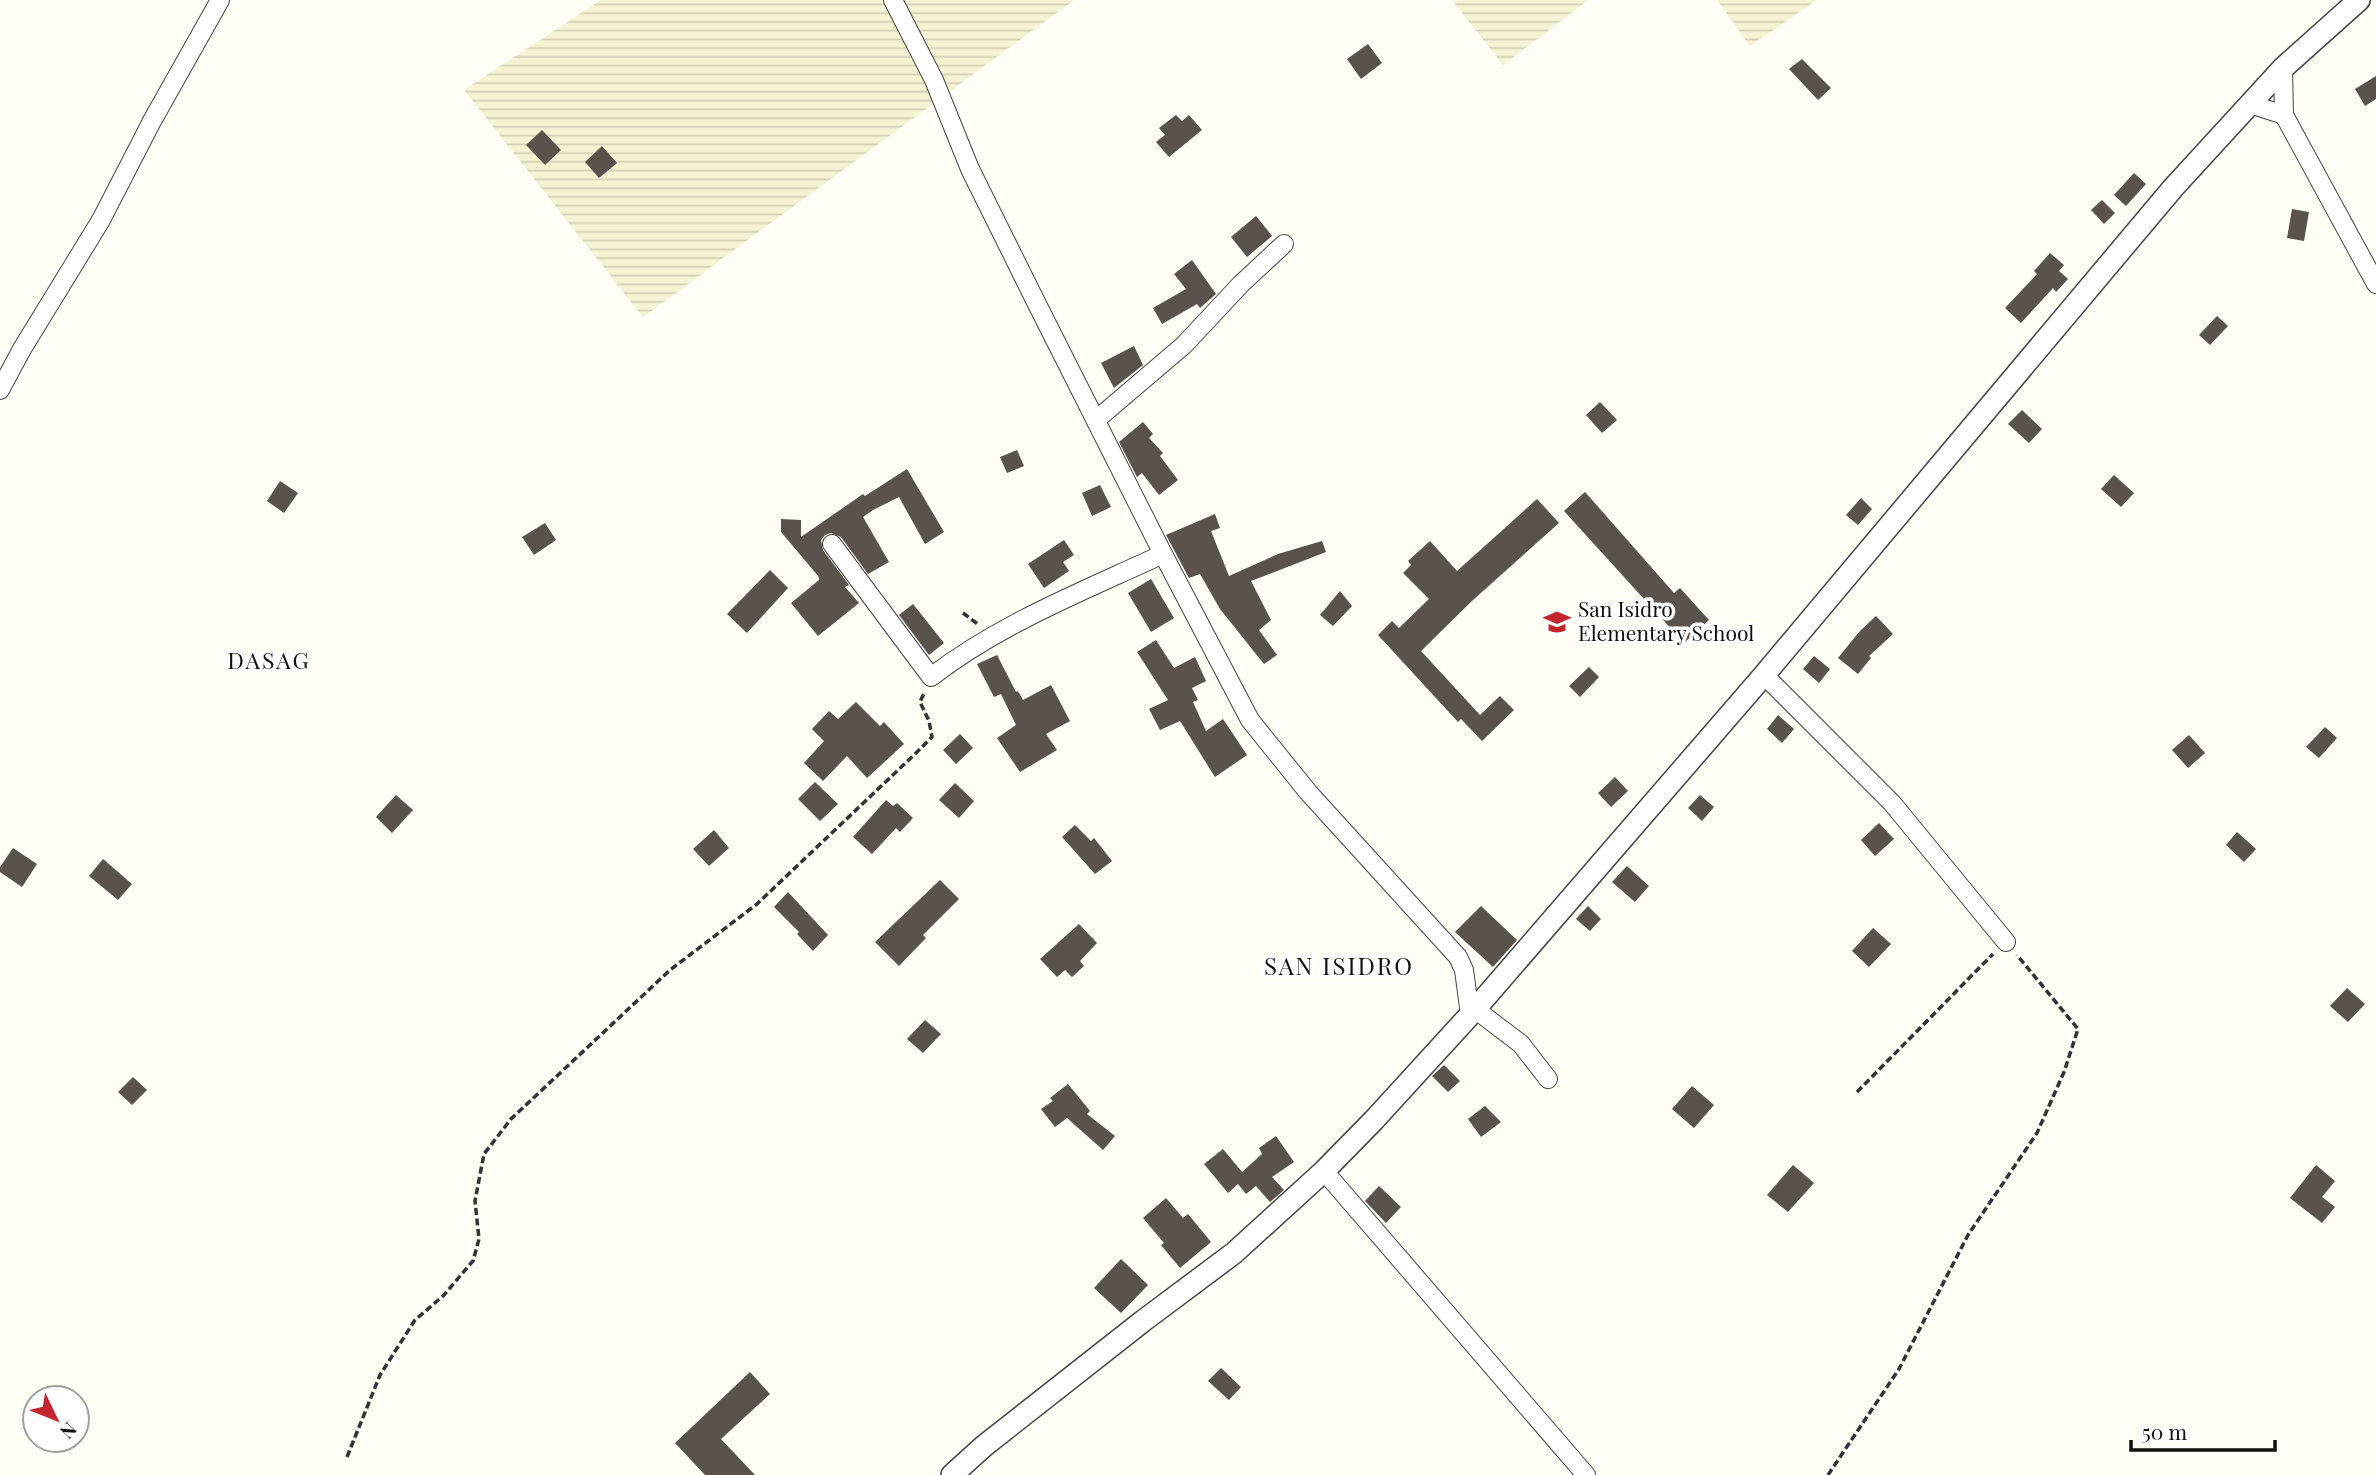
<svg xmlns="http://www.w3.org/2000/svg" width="2376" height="1475" font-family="'Playfair Display',serif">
  <defs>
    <pattern id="farmland-rules" width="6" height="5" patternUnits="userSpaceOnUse" patternTransform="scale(1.75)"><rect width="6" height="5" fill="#f6f3d4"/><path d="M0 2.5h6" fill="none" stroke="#d2cfb5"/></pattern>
  </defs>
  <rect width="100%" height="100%" fill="#fffdf5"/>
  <!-- farmland -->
  <g fill="url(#farmland-rules)">
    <path d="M601 0H1074L643 317 464 90Z"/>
    <path d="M1452 0H1588L1503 65Z"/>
    <path d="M1717 0H1817L1750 46Z"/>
  </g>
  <!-- building -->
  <g fill="#5a524d">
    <path d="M1368 44 1382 63 1361 79 1347 59Z"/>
    <path d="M1802 59 1831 88 1818 100 1789 69Z"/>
    <path d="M2376 76V99L2365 106 2355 89Z"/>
    <path d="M1176 115 1182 121 1189 115 1202 130 1169 157 1156 142 1165 135 1159 128Z"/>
    <path d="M542 130 561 150 545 165 526 145Z"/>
    <path d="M602 146 617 163 599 178 585 162Z"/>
    <path d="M2134 173 2146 184 2126 206 2114 195Z"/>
    <path d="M2102 200 2115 213 2104 224 2091 210Z"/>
    <path d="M2292 209 2309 212 2304 241 2287 238Z"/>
    <path d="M1256 216 1272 236 1247 257 1231 237Z"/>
    <path d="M2050 253 2064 265 2059 271 2068 279 2056 292 2053 288 2021 323 2005 308 2037 274 2034 271Z"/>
    <path d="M1192 260 1216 294 1200 308 1197 304 1162 324 1153 308 1186 289 1174 274Z"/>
    <path d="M2217 316 2228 326 2210 345 2199 335Z"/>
    <path d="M1134 346 1143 365 1114 388 1101 363Z"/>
    <path d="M1600 402 1617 420 1602 433 1586 415Z"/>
    <path d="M2022 410 2042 429 2029 443 2008 424Z"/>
    <path d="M1143 422 1153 434 1149 438 1163 453 1160 456 1178 480 1159 495 1142 473 1137 477 1119 442Z"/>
    <path d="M1017 450 1024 466 1007 473 1000 457Z"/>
    <path d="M907 469 944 532 925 544 899 497 873 510 863 517 889 562 868 574 841 537 831 533 825 535 821 540 823 550 849 585 845 587 859 603 818 636 791 603 819 580V577L781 532V519L801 520V537L863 494 865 496Z"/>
    <path d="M2114 475 2134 493 2121 507 2101 489Z"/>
    <path d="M280 481 298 493 284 513 267 501Z"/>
    <path d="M1100 485 1111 507 1092 516 1082 493Z"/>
    <path d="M1585 492 1674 593 1680 588 1709 620 1684 643 1564 511Z"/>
    <path d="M1861 498 1872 509 1858 525 1846 515Z"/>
    <path d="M1537 499 1559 523 1473 600 1421 651 1480 715 1500 696 1514 710 1482 741 1461 719 1458 722 1378 635 1392 621 1399 628 1429 599 1403 573 1411 565 1408 561 1430 541 1457 571Z"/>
    <path d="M1215 514 1220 528 1211 531 1229 576 1278 554 1322 541 1326 552 1251 581 1271 620 1259 630 1277 655 1264 664 1220 609 1200 574 1189 578 1166 535Z"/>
    <path d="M545 523 556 540 534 555 522 537Z"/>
    <path d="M1064 540 1074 555 1063 562 1069 571 1044 588 1028 564Z"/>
    <path d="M770 570 788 588 747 633 727 614Z"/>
    <path d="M1151 579 1174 618 1151 632 1128 593Z"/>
    <path d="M1340 591 1352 606 1333 626 1320 615Z"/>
    <path d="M913 604 944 643 929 655 899 615Z"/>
    <path d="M1876 616 1893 634 1869 656 1871 658 1858 674 1838 658 1859 632Z"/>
    <path d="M1156 640 1174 668 1195 657 1206 681 1192 688 1198 700 1193 702 1206 731 1223 719 1247 755 1215 777 1180 721 1160 730 1149 709 1168 700 1137 652Z"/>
    <path d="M997 655 1016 692 1018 691 1023 700 1051 685 1070 721 1046 734 1057 750 1020 772 997 738 1016 725 1001 694 994 697 977 664Z"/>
    <path d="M1814 656 1830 669 1819 683 1803 669Z"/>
    <path d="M1589 667 1599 677 1580 697 1569 686Z"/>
    <path d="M856 702 880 726 884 722 904 744 867 778 847 756 823 781 804 763 824 741 812 729 829 711 838 719Z"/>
    <path d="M1778 715 1794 729 1782 743 1767 729Z"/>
    <path d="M2325 727 2337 738 2319 758 2306 747Z"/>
    <path d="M960 734 973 748 956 764 943 750Z"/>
    <path d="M2189 735 2205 753 2188 768 2172 750Z"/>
    <path d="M1615 777 1628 791 1611 807 1598 793Z"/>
    <path d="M815 782 838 804 820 821 798 799Z"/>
    <path d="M955 783 974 801 959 818 939 800Z"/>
    <path d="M396 795 413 810 392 833 376 817Z"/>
    <path d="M1700 795 1714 807 1702 821 1688 808Z"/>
    <path d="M886 800 893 806 897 803 913 818 900 832 896 828 872 854 853 837Z"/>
    <path d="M1879 823 1894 839 1875 856 1861 840Z"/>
    <path d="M1075 825 1091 841 1094 838 1112 861 1095 874 1062 837Z"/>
    <path d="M714 830 729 848 709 866 693 849Z"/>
    <path d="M2237 832 2256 849 2244 862 2226 845Z"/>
    <path d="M13 848 37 864 22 887 0 872V867Z"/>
    <path d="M103 859 132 884 118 900 89 876Z"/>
    <path d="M1627 866 1649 886 1635 902 1612 882Z"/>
    <path d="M940 880 959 899 923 935 926 938 899 966 875 942Z"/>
    <path d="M788 892 828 935 813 951 797 934 799 932 774 907Z"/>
    <path d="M1481 906 1517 940 1493 967 1455 932Z"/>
    <path d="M1588 906 1601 919 1590 931 1576 919Z"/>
    <path d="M1079 924 1097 943 1080 961 1084 966 1072 977 1065 970 1057 977 1040 959Z"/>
    <path d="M1873 928 1891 944 1869 967 1852 951Z"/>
    <path d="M2347 988 2365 1004 2348 1022 2330 1006Z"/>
    <path d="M925 1020 941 1034 923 1053 907 1039Z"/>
    <path d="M1444 1065 1460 1081 1448 1092 1432 1076Z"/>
    <path d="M133 1077 147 1090 132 1105 118 1092Z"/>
    <path d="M1068 1084 1090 1111 1087 1114 1115 1136 1103 1150 1067 1118 1055 1127 1041 1109 1053 1101 1050 1098Z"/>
    <path d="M1692 1086 1714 1105 1694 1128 1672 1109Z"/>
    <path d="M1485 1106 1501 1122 1481 1137 1468 1119Z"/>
    <path d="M1276 1136 1294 1162 1272 1177 1284 1190 1270 1202 1256 1186 1246 1194 1238 1184 1228 1193 1204 1164 1223 1149 1242 1172 1262 1154 1259 1148Z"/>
    <path d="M1793 1165 1814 1183 1788 1212 1767 1195Z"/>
    <path d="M2316 1165 2335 1181 2322 1197 2335 1207 2322 1223 2290 1198Z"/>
    <path d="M1379 1186 1401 1207 1386 1223 1365 1201Z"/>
    <path d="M1166 1198 1183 1218 1188 1214 1211 1242 1180 1268 1161 1245 1164 1243 1143 1218Z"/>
    <path d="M1121 1259 1148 1285 1121 1313 1094 1288Z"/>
    <path d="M1221 1368 1241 1387 1229 1400 1208 1381Z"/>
    <path d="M750 1372 770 1394 721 1439 755 1475H705L675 1443Z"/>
  </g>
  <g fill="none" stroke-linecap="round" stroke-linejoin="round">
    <defs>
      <g id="minor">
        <path d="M893 0 934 80 970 169 1037 304 1163 554 1250 720 1308 792 1458 957 1464 970 1470 1015"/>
        <path d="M2283 68 2284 115 2376 284"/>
        <path d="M2250 104 2284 115"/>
        <path d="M0 390 22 349 101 220 152 121 220 0"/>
        <path d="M1096 420 1184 345 1241 284 1284 244"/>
        <path d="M832 544 931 677C1001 623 1084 591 1163 554"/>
        <path d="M1764 675 1892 803 2006 942"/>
        <path d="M1475 1009 1521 1044 1548 1079"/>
        <path d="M1324 1171 1586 1475"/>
      </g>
      <path id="tertiary" d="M952 1475 984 1446 1143 1321 1234 1253 1324 1171 1374 1120 1470 1015 1764 675 2173 188 2283 68 2359 0"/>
    </defs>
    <!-- minor casing -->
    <use href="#minor" stroke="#444" stroke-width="20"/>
    <!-- tertiary casing -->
    <use href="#tertiary" stroke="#444" stroke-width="24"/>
    <!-- path -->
    <g stroke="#333" stroke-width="3.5" stroke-dasharray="7 3.5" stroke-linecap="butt">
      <path d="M963 613 979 625"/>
      <path d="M1857 1092 1993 954"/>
      <path d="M347 1457 380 1375 415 1320 443 1296 473 1261 479 1239 475 1201 484 1154 511 1119 670 970 757 904 916 753 932 737 929 721 920 702 925 691"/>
      <path d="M1828 1475 1899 1369 1968 1235 2037 1133 2064 1072 2078 1029 2017 955"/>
    </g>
    <!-- minor -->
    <use href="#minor" stroke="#fff" stroke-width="18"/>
    <!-- tertiary -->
    <use href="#tertiary" stroke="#fff" stroke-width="21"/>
  </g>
  <!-- icons -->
  <defs>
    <symbol id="school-bare" viewBox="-9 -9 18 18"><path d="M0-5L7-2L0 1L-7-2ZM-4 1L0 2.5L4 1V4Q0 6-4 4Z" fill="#c4262e" stroke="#fff" stroke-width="2.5" paint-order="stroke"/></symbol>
  </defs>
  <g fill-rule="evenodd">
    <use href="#school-bare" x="1538" y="603" width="38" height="38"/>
  </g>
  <g text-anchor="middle" stroke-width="7" stroke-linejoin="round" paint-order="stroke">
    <!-- poi labels -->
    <g font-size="21" fill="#111" stroke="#fff" text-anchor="start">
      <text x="1578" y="617">San Isidro<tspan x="1578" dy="24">Elementary School</tspan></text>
    </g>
    <!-- neighbourhood labels -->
    <g font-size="23" letter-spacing="2" fill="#111" stroke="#fff">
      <text x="269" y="669">DASAG</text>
    </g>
    <!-- quarter labels -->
    <g font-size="24" letter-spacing="2" fill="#111" stroke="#fff">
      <text x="1339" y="975">SAN ISIDRO</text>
    </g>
  </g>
  <!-- north arrow -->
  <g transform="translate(56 1419) rotate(133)"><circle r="33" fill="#ffffff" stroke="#a0a0a0" stroke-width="2"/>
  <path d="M0-5L12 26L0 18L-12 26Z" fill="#c4262e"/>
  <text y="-10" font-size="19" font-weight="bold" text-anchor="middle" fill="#111111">N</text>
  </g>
  <!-- scale -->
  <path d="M2131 1440v10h144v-10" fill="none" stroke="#111111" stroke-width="3.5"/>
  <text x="2142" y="1440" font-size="21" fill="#111111" stroke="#ffffff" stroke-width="5" paint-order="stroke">50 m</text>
</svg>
